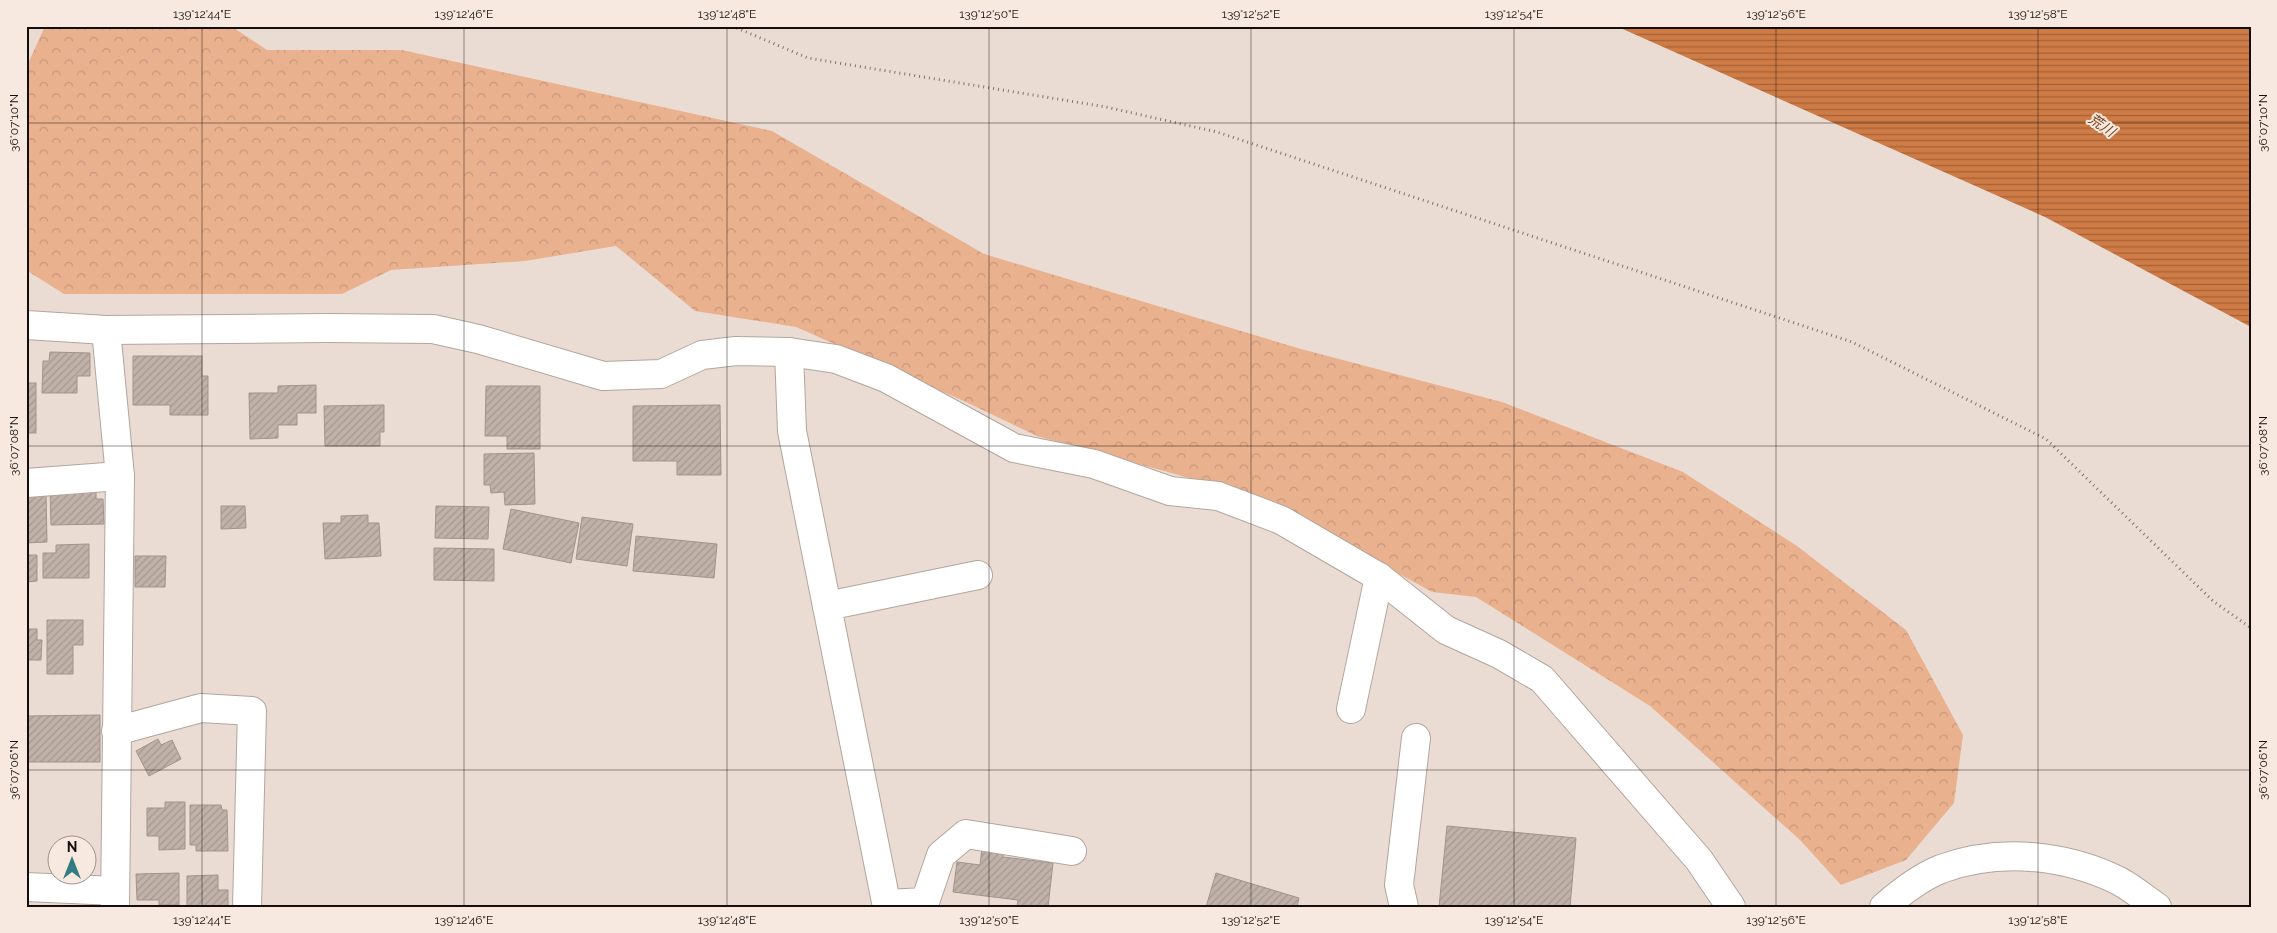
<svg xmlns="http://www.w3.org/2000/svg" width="2277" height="933" font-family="Raleway,'Noto Sans JP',sans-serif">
  <defs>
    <pattern id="forest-crowns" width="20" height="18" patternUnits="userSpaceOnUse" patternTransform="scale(1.25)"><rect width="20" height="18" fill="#eab18f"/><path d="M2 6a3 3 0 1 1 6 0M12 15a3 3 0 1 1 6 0" fill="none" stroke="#c8977a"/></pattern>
    <pattern id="water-rules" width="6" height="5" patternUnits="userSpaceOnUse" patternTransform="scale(1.25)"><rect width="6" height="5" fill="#ce7b45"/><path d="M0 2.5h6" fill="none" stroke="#a66338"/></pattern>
    <pattern id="building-hatch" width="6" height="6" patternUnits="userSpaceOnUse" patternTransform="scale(1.25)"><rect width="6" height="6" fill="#c0b2a9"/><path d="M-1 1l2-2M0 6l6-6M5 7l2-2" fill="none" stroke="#a49890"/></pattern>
  </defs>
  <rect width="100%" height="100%" fill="#ebdcd3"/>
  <!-- forest -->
  <path fill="url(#forest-crowns)" d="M45 26H231L267 50H402L772 131 984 254 1301 349 1502 402 1683 472 1797 546 1906 630 1963 735 1954 803 1906 860 1841 885 1800 840 1650 706 1476 597 1432 592 1262 498 1037 436 966 402 796 327 695 311 616 246 525 261 391 270 342 294H64L26 270V68Z"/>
  <!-- water -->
  <path fill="url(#water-rules)" d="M1616 26H2251V327L2045 217Z"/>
  <!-- building -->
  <g fill="url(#building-hatch)" stroke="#a1938b">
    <path d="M50 352 90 353V376H77V393H42L43 361H49Z"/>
    <path d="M133 356H202V376H208V415H170V405H133Z"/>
    <rect x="26" y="383" width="10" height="50"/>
    <path d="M316 385V413H297V425H278V438L250 439 249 393H278V386Z"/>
    <path d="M486 386H540V449H507V436H485Z"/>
    <path d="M384 405V432H380V446H325L324 406Z"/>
    <path d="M720 405 721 475H677V461H633V406Z"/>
    <path d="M534 453 535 504 505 505 504 492 491 493 490 485H484V454Z"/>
    <path d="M96 489V499H103L104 524 51 525 50 491Z"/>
    <path d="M26 492H46L47 542 26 543Z"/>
    <path d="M221 506H245L246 528 221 529Z"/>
    <path d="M436 506 489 507 488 539 435 538Z"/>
    <path d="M511 509 579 523 571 563 503 549Z"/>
    <path d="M368 515V523H379L381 556 325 559 323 523H341V516Z"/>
    <path d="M582 517 633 524 627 566 576 559Z"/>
    <path d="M636 536 717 544 714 578 633 571Z"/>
    <path d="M89 544V578H43V553H56V545Z"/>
    <path d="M434 548 494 549V581L434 580Z"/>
    <path d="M26 555H37V581L26 582Z"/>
    <path d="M135 556H166L165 587H135Z"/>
    <path d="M47 620H83V645H73V674H47Z"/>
    <path d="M26 629H37V640H42L41 660H26Z"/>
    <path d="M100 715V762H26V716Z"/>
    <path d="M158 739 161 745 172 740 181 759 149 776 136 751Z"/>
    <path d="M165 802H185V849L159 850V836H147V808H165Z"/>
    <path d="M190 805H221L222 810H227L228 851H196V845H190Z"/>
    <path d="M1447 826 1576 838 1570 907H1439Z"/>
    <path d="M982 848 1004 851 1003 857 1053 863 1048 907H1017L1018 900 953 892 957 862 980 865Z"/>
    <path d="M179 873V905H159V900H137L136 874Z"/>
    <path d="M1216 873 1299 898 1297 907H1206Z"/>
    <path d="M218 875V890H228V907H187V876Z"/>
  </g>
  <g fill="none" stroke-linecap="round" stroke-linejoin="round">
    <defs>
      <g id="minor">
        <path d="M26 325 106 330 326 328 433 329 478 339 603 376 661 374 702 355 736 351 789 352 836 359 886 378 1014 448 1094 464 1170 491 1218 496 1281 520 1379 577 1446 630 1499 654 1542 679 1699 860 1731 907"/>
        <path d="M106 330 120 476 115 907"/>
        <path d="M789 352 792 431 887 907"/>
        <path d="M26 483 120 476"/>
        <path d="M827 606 978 575"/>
        <path d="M1351 709 1379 577"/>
        <path d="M116 731 201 708 252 711 247 907"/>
        <path d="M26 887 115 891"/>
        <path d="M887 904 925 902 941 855 966 834 1072 851"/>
        <path d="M1404 907 1399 885 1416 738"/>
        <path d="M1884 907C1900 893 1921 877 1941 869 1999 848 2064 854 2119 881 2132 888 2144 898 2157 907"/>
      </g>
    </defs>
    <!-- minor casing -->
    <use href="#minor" stroke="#b3a59d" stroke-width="30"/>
    <!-- path -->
    <path stroke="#7d736e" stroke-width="3" stroke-dasharray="1 4" stroke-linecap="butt" d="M732 26 808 58 1106 107 1217 132 1852 342 2046 439 2213 601 2251 628"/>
    <!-- minor -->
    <use href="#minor" stroke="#fff" stroke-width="28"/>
  </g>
  <!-- ticks -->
  <path fill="none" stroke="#140f0d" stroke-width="1" stroke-opacity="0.45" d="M202 26V907M464 26V907M727 26V907M989 26V907M1251 26V907M1514 26V907M1776 26V907M2038 26V907M26 123H2251M26 446H2251M26 770H2251"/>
  <g text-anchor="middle" stroke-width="4" stroke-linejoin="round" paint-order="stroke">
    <!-- water labels -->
    <g font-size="14" font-style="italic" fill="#763f17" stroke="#f8e9e0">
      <text transform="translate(2102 125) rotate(34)" y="5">荒川</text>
    </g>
  </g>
  <!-- border -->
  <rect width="2277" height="933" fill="none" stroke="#f8e9e0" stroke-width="55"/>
  <!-- north arrow -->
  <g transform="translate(72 860)"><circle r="24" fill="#f8e9e0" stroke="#9d928c"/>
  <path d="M0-4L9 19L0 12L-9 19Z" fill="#337c82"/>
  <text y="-8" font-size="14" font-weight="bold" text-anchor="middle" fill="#140f0d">N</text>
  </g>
  <rect x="28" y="28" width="2222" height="878" fill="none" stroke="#140f0d" stroke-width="2"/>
  <g font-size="12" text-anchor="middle" fill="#140f0d">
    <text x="202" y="18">139°12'44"E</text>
    <text x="464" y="18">139°12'46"E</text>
    <text x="727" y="18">139°12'48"E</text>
    <text x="989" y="18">139°12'50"E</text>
    <text x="1251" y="18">139°12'52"E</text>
    <text x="1514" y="18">139°12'54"E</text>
    <text x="1776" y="18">139°12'56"E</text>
    <text x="2038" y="18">139°12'58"E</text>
    <text transform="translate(14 123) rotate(-90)" y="4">36°07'10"N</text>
    <text transform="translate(2263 123) rotate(-90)" y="4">36°07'10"N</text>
    <text transform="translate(14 446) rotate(-90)" y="4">36°07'08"N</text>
    <text transform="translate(2263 446) rotate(-90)" y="4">36°07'08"N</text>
    <text transform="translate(14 770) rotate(-90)" y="4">36°07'06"N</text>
    <text transform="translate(2263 770) rotate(-90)" y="4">36°07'06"N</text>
    <text x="202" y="924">139°12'44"E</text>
    <text x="464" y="924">139°12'46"E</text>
    <text x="727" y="924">139°12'48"E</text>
    <text x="989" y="924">139°12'50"E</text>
    <text x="1251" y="924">139°12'52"E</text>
    <text x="1514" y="924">139°12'54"E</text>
    <text x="1776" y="924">139°12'56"E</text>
    <text x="2038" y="924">139°12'58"E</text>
  </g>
</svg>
